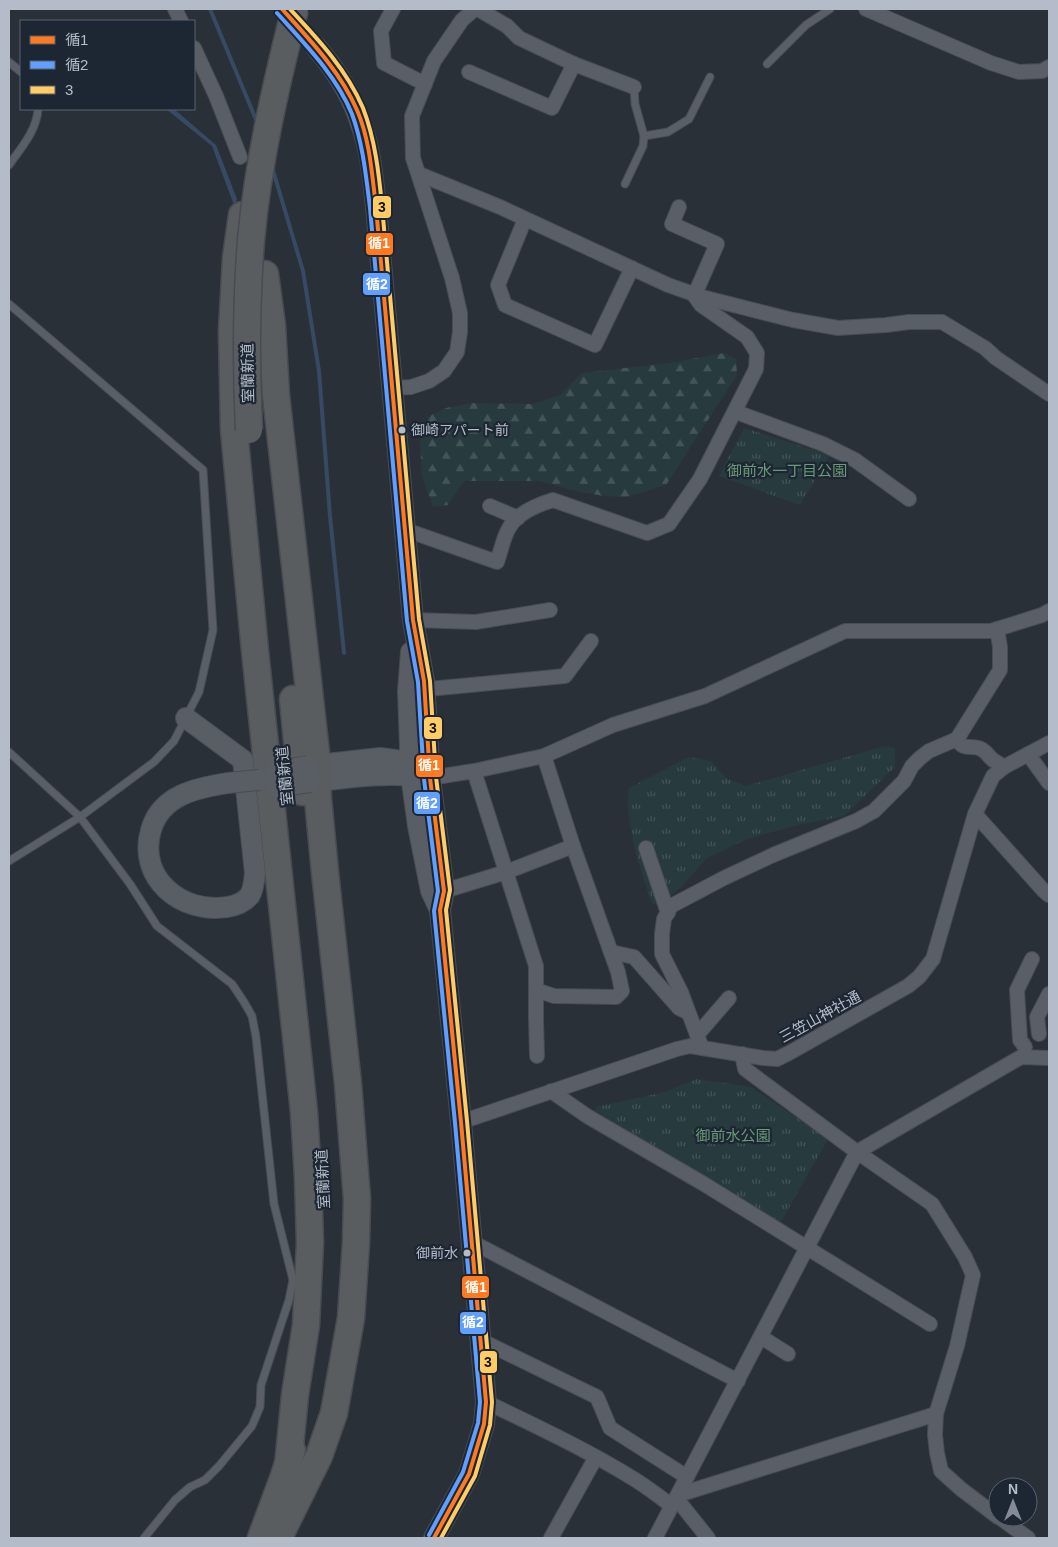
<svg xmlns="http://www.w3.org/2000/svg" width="1058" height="1547" font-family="Arial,'Noto Sans JP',sans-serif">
  <defs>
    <pattern id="grass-tufts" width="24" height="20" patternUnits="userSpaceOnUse" patternTransform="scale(1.25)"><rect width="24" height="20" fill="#273a3e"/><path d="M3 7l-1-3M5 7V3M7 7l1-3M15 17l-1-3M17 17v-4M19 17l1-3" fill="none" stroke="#445559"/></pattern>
    <pattern id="forest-firs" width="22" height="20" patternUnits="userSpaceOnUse" patternTransform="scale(1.25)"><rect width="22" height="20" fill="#273a3e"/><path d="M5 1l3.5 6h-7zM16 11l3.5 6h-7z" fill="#445559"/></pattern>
  </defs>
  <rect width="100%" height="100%" fill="#2a3038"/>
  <!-- grass -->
  <g fill="url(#grass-tufts)">
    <path d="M744 428 830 455 800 505 719 476Z"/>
    <path d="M885 746 895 748V767L844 816 794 826 747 839 707 858 680 888 656 905 652 903C641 872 624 820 629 788L689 757 711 761 727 779 746 786Z"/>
    <path d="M697 1079 751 1087 828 1139 779 1225 595 1110 596 1107 665 1092Z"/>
  </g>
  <!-- forest -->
  <path fill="url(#forest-firs)" d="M725 353 736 359 737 375 666 485 627 497 604 496 576 491 539 481H464L448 505 433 507 422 476 420 442 429 416 446 408 471 403 533 404 560 395 582 373 669 363Z"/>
  <!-- water -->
  <path fill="#384963" d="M166 109H174L216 145 237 199 235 208 212 146Z"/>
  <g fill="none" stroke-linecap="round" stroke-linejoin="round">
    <!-- stream -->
    <g stroke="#384963" stroke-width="4">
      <path d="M210 9 257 122"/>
      <path d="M272 167 303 271 319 371 330 516 344 653"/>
    </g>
    <!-- secondary-tunnel -->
    <path stroke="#3f454e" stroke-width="20" stroke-dasharray="20 10" stroke-linecap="butt" d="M286 13 316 47"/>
    <defs>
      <g id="lane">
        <path d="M9 62 21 72"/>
        <path d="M767 64 806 25 830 9"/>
        <path d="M644 136 668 132 689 119 710 77"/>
        <path d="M9 165C21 148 37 130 38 109"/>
        <path d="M625 184 643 146 644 136 635 104 634 87"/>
        <path d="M9 304 203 470 213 630 199 692 174 741 154 762 80 817 9 861"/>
        <path d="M9 752 80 817 130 884 157 926 232 984 244 1002 252 1016 256 1037 274 1204 293 1280 289 1300 261 1385 260 1407 252 1426 219 1466 205 1480 190 1487 175 1500 144 1538"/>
      </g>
      <g id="street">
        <path d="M175 9 181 21"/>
        <path d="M393 9 381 31 384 63 425 84"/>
        <path d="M866 9 991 63 1019 72 1042 71 1049 67"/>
        <path d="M194 48 216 96 240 157"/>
        <path d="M574 64 634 87"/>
        <path d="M469 72 552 108 574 64 519 38 507 26 478 9"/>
        <path d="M419 174 500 207 668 285 702 297 793 320 838 328 886 325 909 322H942L985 348 996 358 1049 394"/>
        <path d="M679 207 672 224 717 244 695 294"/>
        <path d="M525 219 498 285 505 305 595 345 632 268"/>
        <path d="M393 388 411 387 429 381 444 371 457 352 460 332V313L452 278 413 158 412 116 434 61 462 20 475 9"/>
        <path d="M736 412 823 444 855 460 909 499"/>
        <path d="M490 506 518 518"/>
        <path d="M406 530 497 562C501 551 503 538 509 528 517 513 537 505 553 500L647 533 669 524 700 479 756 369 757 353 747 337 701 305 694 295"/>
        <path d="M413 620 476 622 550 610"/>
        <path d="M418 690 565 676 591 641"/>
        <path d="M957 739C964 752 971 744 981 749 986 751 989 757 993 760 996 762 1000 764 1004 767"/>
        <path d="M1028 754 1049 783"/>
        <path d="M474 771 536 966V1019L537 1056"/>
        <path d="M430 778 474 771 544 756 613 725 705 696 845 631H991L1042 615 1049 611"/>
        <path d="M975 814 1043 890 1049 895"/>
        <path d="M646 848 668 913"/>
        <path d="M444 891 506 872 573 846"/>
        <path d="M611 952 634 957 679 1008 687 1012"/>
        <path d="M536 990 554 996 616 997 622 991 618 972 573 846 544 756"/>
        <path d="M1039 1034 1037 1017 1049 994"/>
        <path d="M697 1035 729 998"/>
        <path d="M1025 1047 1020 1040 1017 990 1032 959"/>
        <path d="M702 1048 681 992 662 954V934L664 919 671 906 724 878 773 855 856 821 874 811 904 781 912 766 920 758 929 751 957 739 1000 670V647L997 629"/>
        <path d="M742 1054 745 1069 857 1152 932 1204 965 1257 973 1275 957 1346 936 1414 935 1435 937 1453 941 1471 961 1489 998 1517"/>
        <path d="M551 1091 587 1116 704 1184 930 1324"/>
        <path d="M461 1122 677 1049 690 1046 763 1058 777 1059 789 1053 908 986 919 977 933 959 975 814 993 776 1004 767 1049 743"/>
        <path d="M472 1242 738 1381"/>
        <path d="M761 1337 788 1354"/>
        <path d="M480 1340 597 1397 610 1428 687 1477"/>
        <path d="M486 1402C536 1426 587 1450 634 1479 647 1487 660 1497 672 1506"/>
        <path d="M678 1495 936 1414"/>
        <path d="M676 1498 708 1538"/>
        <path d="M999 1517 1028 1538"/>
        <path d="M551 1538 596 1457"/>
        <path d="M655 1538 857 1152 1021 1057 1049 1058"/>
      </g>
      <g id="secondary">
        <path d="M316 47C336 70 353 97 362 127 371 153 373 180 376 207L413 620 424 681 430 778 444 891 440 910 461 1122 486 1402 484 1424 469 1474 434 1538"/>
        <path d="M411 652 408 691 411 775 418 826 431 891 440 910"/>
        <path d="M186 718 243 760 255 873C254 880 254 888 250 895 245 902 235 906 227 907 181 914 137 878 151 830 161 795 196 788 228 783"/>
        <path d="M308 766 380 758 410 762 421 770"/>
        <path d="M310 782C347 778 386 772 423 777"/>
      </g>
      <g id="highway">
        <path d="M242 215 236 258 232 331 234 430 255 651 304 1112 308 1177 310 1243 306 1325 295 1395 288 1466"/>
        <path d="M265 274 272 326 276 395 316 753 318 799 325 872 348 1084 357 1199 356 1243 351 1318 334 1413 319 1456 280 1535"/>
        <path d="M293 699 302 792"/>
        <path d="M261 1538 284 1476 292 1450"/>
      </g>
    </defs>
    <!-- lane casing -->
    <use href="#lane" stroke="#484c53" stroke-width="9"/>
    <!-- street casing -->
    <use href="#street" stroke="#484c53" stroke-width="16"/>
    <!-- secondary casing -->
    <use href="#secondary" stroke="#484c53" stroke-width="22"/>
    <!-- highway casing -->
    <use href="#highway" stroke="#474c53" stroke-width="29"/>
    <!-- lane -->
    <use href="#lane" stroke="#5a5e66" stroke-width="7"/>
    <!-- street -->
    <use href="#street" stroke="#5a5e66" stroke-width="14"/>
    <!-- secondary -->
    <use href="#secondary" stroke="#595d64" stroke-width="20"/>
    <!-- highway -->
    <use href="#highway" stroke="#5a5d60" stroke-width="26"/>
    <defs>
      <g id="secondary-bridge">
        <path d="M276 771 308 766"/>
        <path d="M228 783 259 780"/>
        <path d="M276 787 310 782"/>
      </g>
      <path id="highway-bridge" d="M249 430C246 367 246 304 251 240 258 162 276 85 295 9"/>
    </defs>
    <!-- secondary-bridge casing -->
    <use href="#secondary-bridge" stroke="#484c53" stroke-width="22" stroke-linecap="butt"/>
    <!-- highway-bridge casing -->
    <use href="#highway-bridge" stroke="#474c53" stroke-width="29" stroke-linecap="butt"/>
    <!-- secondary-bridge -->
    <use href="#secondary-bridge" stroke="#595d64" stroke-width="20"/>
    <!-- highway-bridge -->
    <use href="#highway-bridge" stroke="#5a5d60" stroke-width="26"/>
    <defs>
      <path id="bus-1" d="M282 9C310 40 340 71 357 110 370 140 372 175 376 207L413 620 424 681 430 778 444 891 440 910 461 1122 486 1402 484 1424 469 1474 434 1538"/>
      <path id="bus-2" d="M277 13C305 44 336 75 352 114 363 144 366 176 370 208L407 621 418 682 424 779 438 891 434 911 455 1123 480 1402 478 1423 463 1472 429 1535"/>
      <path id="bus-3" d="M290 9C318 39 347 70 363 108 375 139 379 174 382 206L419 619 430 681 436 777 450 890 446 910 467 1121 492 1402 490 1425 475 1476 441 1538"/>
    </defs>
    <!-- bus-1 casing -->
    <use href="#bus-1" stroke="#1d2633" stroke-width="8"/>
    <!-- bus-2 casing -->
    <use href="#bus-2" stroke="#1d2633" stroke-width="8"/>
    <!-- bus-3 casing -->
    <use href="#bus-3" stroke="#1d2633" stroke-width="8"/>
    <!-- bus-1 -->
    <use href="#bus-1" stroke="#ff7920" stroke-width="4"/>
    <!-- bus-2 -->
    <use href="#bus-2" stroke="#609fff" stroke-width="4"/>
    <!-- bus-3 -->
    <use href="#bus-3" stroke="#fc6" stroke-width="4"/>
  </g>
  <!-- markers -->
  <g fill="#b4bcc9" stroke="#1d2633" stroke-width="2">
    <circle cx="402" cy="430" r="4.5"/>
    <circle cx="467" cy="1253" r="4.5"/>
  </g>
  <g text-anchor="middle" stroke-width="4.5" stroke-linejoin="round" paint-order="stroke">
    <!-- bus labels -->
    <g font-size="14" fill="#b4bcc9" stroke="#1d2633" text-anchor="start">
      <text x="411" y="435">御崎アパート前</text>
      <text x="458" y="1258" text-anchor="end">御前水</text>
    </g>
    <!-- street labels -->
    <g font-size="15" fill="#b4bcc9" stroke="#1d2633">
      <text transform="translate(248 373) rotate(-91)" y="5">室蘭新道</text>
      <text transform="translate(285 776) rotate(-96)" y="5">室蘭新道</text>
      <text transform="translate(820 1017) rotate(-29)" y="5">三笠山神社通</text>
      <text transform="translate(323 1179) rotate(-93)" y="5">室蘭新道</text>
    </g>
    <!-- park labels -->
    <g font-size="15" fill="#6b9a76" stroke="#1d2633">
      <text x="787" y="476">御前水一丁目公園</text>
      <text x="733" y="1141">御前水公園</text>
    </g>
  </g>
  <g stroke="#1d2633" stroke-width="2">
    <rect x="372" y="195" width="20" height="24" rx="5" fill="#fc6"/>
    <rect x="365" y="232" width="29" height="24" rx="5" fill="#ff7920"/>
    <rect x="362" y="272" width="29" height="24" rx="5" fill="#609fff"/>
    <rect x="423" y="716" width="20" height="24" rx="5" fill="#fc6"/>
    <rect x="415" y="754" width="29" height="24" rx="5" fill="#ff7920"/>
    <rect x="413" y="791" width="28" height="24" rx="5" fill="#609fff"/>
    <rect x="461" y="1275" width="29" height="24" rx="5" fill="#ff7920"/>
    <rect x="459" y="1311" width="28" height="24" rx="5" fill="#609fff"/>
    <rect x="479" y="1350" width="19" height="24" rx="5" fill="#fc6"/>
  </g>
  <g font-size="14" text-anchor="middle" font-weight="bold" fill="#fff">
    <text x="379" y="248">循1</text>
    <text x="377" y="289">循2</text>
    <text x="429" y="770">循1</text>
    <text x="427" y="808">循2</text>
    <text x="476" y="1292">循1</text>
    <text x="473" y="1327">循2</text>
  </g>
  <g font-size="14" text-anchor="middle" font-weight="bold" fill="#111">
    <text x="382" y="212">3</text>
    <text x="433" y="733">3</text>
    <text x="488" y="1367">3</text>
  </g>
  <!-- border -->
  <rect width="1058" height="1547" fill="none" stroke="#b4bcc9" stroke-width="20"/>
  <!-- legend -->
  <rect x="20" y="20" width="175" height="90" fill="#1d2633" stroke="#59626f"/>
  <rect x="30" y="36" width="25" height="8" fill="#ff7920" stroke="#59626f"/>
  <text x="65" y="45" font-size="15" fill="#b4bcc9">循1</text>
  <rect x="30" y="61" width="25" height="8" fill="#609fff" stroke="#59626f"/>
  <text x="65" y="70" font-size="15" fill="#b4bcc9">循2</text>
  <rect x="30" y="86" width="25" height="8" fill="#ffcc66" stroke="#59626f"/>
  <text x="65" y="95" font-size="15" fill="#b4bcc9">3</text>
  <!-- north arrow -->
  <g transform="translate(1013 1502)"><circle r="24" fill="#1d2633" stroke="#59626f"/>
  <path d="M0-4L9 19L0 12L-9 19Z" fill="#848b96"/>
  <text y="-8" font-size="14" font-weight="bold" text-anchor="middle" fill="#b4bcc9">N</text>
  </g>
</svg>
